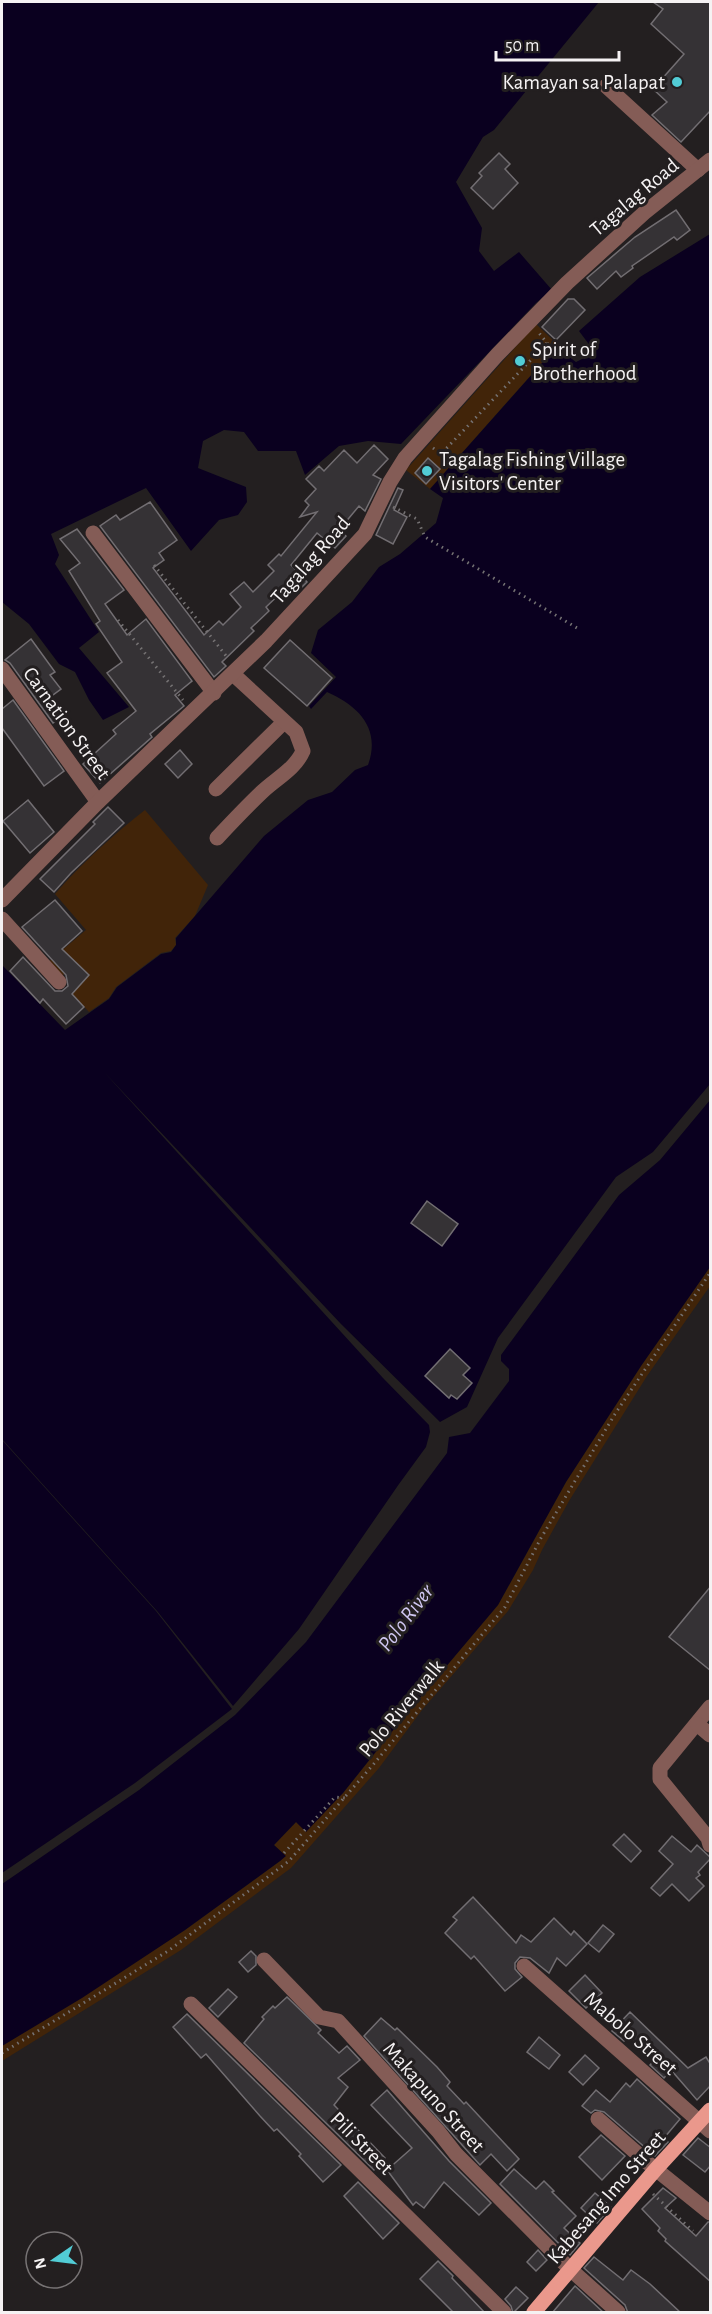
<svg xmlns="http://www.w3.org/2000/svg" width="712" height="2314" font-family="'Alegreya Sans',sans-serif">
  <rect width="100%" height="100%" fill="#231f20"/>
  <!-- green -->
  <g fill="#412409">
    <path d="M536 324 558 345 430 489 406 470Z"/>
    <path d="M145 810 208 885 195 916 175 938 176 945 171 951 161 953 116 987 109 998 89 1012 72 994 89 975 76 962 61 977 47 963 86 930 55 894C82 863 113 835 145 810Z"/>
    <path d="M710 1267V1286L647 1376 569 1501 542 1550 533 1570 508 1611 422 1710 379 1768 291 1868 181 1950 2 2061V2046L185 1930 280 1861 285 1856 274 1845 296 1822 302 1827 343 1793 406 1714 498 1605 566 1482 641 1366Z"/>
  </g>
  <!-- water -->
  <g fill="#0a001f">
    <path d="M2 2H599L494 130 483 137 456 182 482 228 479 251 494 271 519 252 552 290 536 303 401 444 368 441 339 446 305 475 296 451H258L244 432 224 430 203 441 198 468 246 487 247 502 238 515 219 520 191 551 146 488 51 534 59 555 55 564 99 632 79 648 129 707 103 720 89 700 75 672 59 664 29 624 2 602Z"/>
    <path d="M710 234V1084L653 1152 616 1177 498 1338 467 1407 440 1422 341 1324 104 1072 383 1378 429 1425 430 1432 426 1447 399 1484 299 1629 233 1706 157 1611 2 1439V965L65 1030 109 999 117 987 161 954 171 952 176 945V938L264 836 308 800 332 792 355 770 368 765C381 729 359 706 327 692L311 709 309 706 336 677 311 653 318 630 352 602 379 567 400 554 436 523 443 498 430 489 558 345 564 353 576 362 586 357 588 343 579 331 640 277Z"/>
    <path d="M710 1100V1267L641 1366 566 1482 498 1605 406 1714 343 1793 306 1832 296 1822 274 1845 286 1856 280 1861 185 1930 82 1998 2 2046V1884L139 1790 235 1715 306 1642 447 1453 449 1437 470 1433 509 1381V1369L501 1361V1355L619 1195 660 1160Z"/>
    <path d="M2 1440 156 1611 232 1709 135 1783 2 1873Z"/>
  </g>
  <!-- building -->
  <g fill="#353235" stroke="#726e72" stroke-width="1.5">
    <path d="M653 2H711V110L681 142 652 115 667 102 653 89 684 54 651 24 663 9Z"/>
    <path d="M499 153 510 164 505 169 518 183 493 209 471 188 482 176 479 173Z"/>
    <path d="M676 210 690 230 677 240 674 237 632 266 633 268 621 277 616 271 597 289 587 278 635 237Z"/>
    <path d="M568 299H574L585 310 556 340 542 327Z"/>
    <path d="M374 445 388 459 373 475 381 479 365 511 359 506 339 530 346 536 335 548 317 533 291 565 307 582 296 593 289 585 266 607 269 611 251 628 254 631 222 662 226 666 214 677 100 526 116 515 120 520 150 502 177 540 159 553 164 560 153 568 204 635 219 621 223 625 241 607 230 594 244 582 253 592 274 571 268 565 279 554 281 556 317 512 300 517 309 505 305 501 316 489 306 479 319 466 324 471 344 450 357 463Z"/>
    <path d="M428 458 440 469 426 484 415 473Z"/>
    <path d="M398 488 403 490 394 510 407 517 393 544 376 535Z"/>
    <path d="M77 529 124 590 105 604 127 635 146 619 192 681 175 695 184 706 150 734 152 737 100 783 83 764 116 734 113 730 136 711 107 673 122 662 96 624 100 621 69 571 80 563 60 539Z"/>
    <path d="M31 639 55 672 50 675 61 689 49 698 62 717 53 723 10 663 5 660Z"/>
    <path d="M290 640 332 678 307 706 264 668Z"/>
    <path d="M13 700 64 771 44 786 2 728V709Z"/>
    <path d="M180 750 192 764 178 778 165 764Z"/>
    <path d="M28 800 54 832 30 853 3 821Z"/>
    <path d="M108 807 124 823 71 873 54 892 40 879 95 824 93 822Z"/>
    <path d="M55 900 82 931 62 949 89 975 72 994 84 1007 66 1024 43 999 40 1003 10 971 23 957 55 991H62L68 986 66 975 22 927Z"/>
    <path d="M427 1201 458 1224 442 1246 411 1223Z"/>
    <path d="M450 1349 470 1368 463 1375 472 1383 457 1399 451 1395 449 1398 425 1376Z"/>
    <path d="M711 1586V1671L669 1637Z"/>
    <path d="M624 1834 641 1851 631 1862 613 1845Z"/>
    <path d="M672 1836 691 1852 697 1845 711 1858 698 1872 700 1875 696 1878 704 1886 689 1901 672 1884 660 1896 651 1888 673 1864 659 1851Z"/>
    <path d="M473 1897 516 1943 521 1935 531 1942 554 1918 571 1935 574 1931 587 1944 566 1966 557 1958 549 1973 530 1958 520 1957 515 1963V1969L522 1977 505 1991 474 1956 471 1959 445 1933 457 1920 453 1917Z"/>
    <path d="M603 1925 614 1934 599 1952 588 1943Z"/>
    <path d="M251 1951 256 1956V1965L248 1972 239 1962Z"/>
    <path d="M585 1975 602 1993 586 2008 569 1991Z"/>
    <path d="M228 1989 237 1997 218 2017 209 2008Z"/>
    <path d="M287 1997 321 2030 318 2033 339 2053 347 2046 360 2060 338 2078 348 2087 334 2105 385 2158 374 2170 244 2043 264 2019 262 2017 273 2006 275 2008Z"/>
    <path d="M630 2012 688 2068 706 2057 711 2065V2085L697 2100 671 2070 664 2078 650 2065 654 2061 629 2036 624 2041 612 2031Z"/>
    <path d="M187 2014 341 2165 323 2182 299 2156 301 2154 277 2129 274 2131 260 2116 206 2054 201 2058 173 2027Z"/>
    <path d="M381 2018 395 2030 397 2028 437 2067 450 2082 447 2086 464 2104 466 2102 519 2159 507 2171 491 2154 480 2165 364 2036Z"/>
    <path d="M539 2037 560 2055 549 2069 527 2052Z"/>
    <path d="M585 2055 599 2068 583 2085 569 2072Z"/>
    <path d="M637 2079 680 2119 664 2138 668 2142 655 2156 604 2112 595 2110 591 2113 582 2106 596 2090 610 2102 626 2083 630 2087Z"/>
    <path d="M387 2090 449 2161 491 2203 479 2215 444 2182 424 2208 416 2202 413 2205 387 2170 412 2148 371 2105Z"/>
    <path d="M601 2135 625 2156 602 2180 579 2157Z"/>
    <path d="M698 2138 711 2148V2165L705 2172 683 2155Z"/>
    <path d="M514 2169 536 2189 544 2181 554 2191 552 2192 576 2216 564 2228 580 2243 570 2255 500 2184Z"/>
    <path d="M358 2182 399 2223 383 2239 344 2196Z"/>
    <path d="M663 2188 676 2198 665 2208 696 2236 708 2222H711V2282L665 2241 666 2239 658 2231 660 2228 642 2209Z"/>
    <path d="M595 2193 611 2207 597 2223 581 2208Z"/>
    <path d="M538 2250 547 2260 536 2271 527 2262Z"/>
    <path d="M594 2257 623 2280 631 2270 650 2284 681 2313H628L625 2305 584 2268Z"/>
    <path d="M438 2261 453 2276 452 2278 485 2313H454L420 2279Z"/>
    <path d="M575 2286 604 2313H552Z"/>
    <path d="M516 2287 528 2298 513 2313 511 2306 505 2299Z"/>
  </g>
  <g fill="none" stroke-linecap="round" stroke-linejoin="round">
    <!-- path -->
    <g stroke="#757273" stroke-width="3" stroke-dasharray="1.5 4.5" stroke-linecap="butt">
      <path d="M433 448 441 454 547 343 539 333"/>
      <path d="M393 507 417 519 425 537 577 628"/>
      <path d="M154 565 227 657"/>
      <path d="M118 620 183 700"/>
      <path d="M284 1853 335 1797 345 1798"/>
      <path d="M2 2053 168 1951 289 1861 372 1766 505 1607 541 1538 615 1414 710 1273"/>
      <path d="M653 2194 693 2231"/>
    </g>
    <!-- minor -->
    <g stroke="#845c56" stroke-width="15">
      <path d="M606 86 698 170"/>
      <path d="M93 533 214 693"/>
      <path d="M2 669 98 802"/>
      <path d="M216 789 284 722"/>
      <path d="M217 838C232 822 247 806 263 791 277 778 295 769 303 751L296 732 233 674"/>
      <path d="M2 900 98 802 266 641 365 534 390 482 405 458 497 355 567 283 644 213 710 160"/>
      <path d="M2 919 59 982"/>
      <path d="M710 1707 660 1768V1779L708 1838 710 1845"/>
      <path d="M697 1724 710 1735"/>
      <path d="M264 1960 319 2017 338 2021 438 2131 456 2154 570 2269 618 2312"/>
      <path d="M524 1966 710 2131"/>
      <path d="M191 2004 504 2312"/>
      <path d="M598 2119 648 2163 710 2213"/>
    </g>
    <!-- major -->
    <path stroke="#ea988c" stroke-width="15" d="M534 2312 656 2169 710 2110"/>
  </g>
  <!-- markers -->
  <g fill="#52ccd5" stroke="#231f20" stroke-width="2">
    <circle cx="677" cy="82" r="6"/>
    <circle cx="520" cy="361" r="6"/>
    <circle cx="427" cy="471" r="6"/>
  </g>
  <g text-anchor="middle" stroke-width="6" stroke-linejoin="round" paint-order="stroke">
    <!-- poi labels -->
    <g font-size="21" fill="#f5f2f3" stroke="#231f20" text-anchor="start">
      <text x="665" y="89" text-anchor="end">Kamayan sa Palapat</text>
      <text x="532" y="356">Spirit of<tspan x="532" dy="24">Brotherhood</tspan></text>
      <text x="439" y="466">Tagalag Fishing Village<tspan x="439" dy="24">Visitors' Center</tspan></text>
    </g>
    <!-- street labels -->
    <g font-size="21" fill="#f5f2f3" stroke="#231f20">
      <text transform="translate(634 197) rotate(-40)" y="7">Tagalag Road</text>
      <text transform="translate(310 560) rotate(-49)" y="7">Tagalag Road</text>
      <text transform="translate(67 723) rotate(54)" y="7">Carnation Street</text>
      <text transform="translate(401 1708) rotate(-50)" y="7">Polo Riverwalk</text>
      <text transform="translate(631 2033) rotate(41)" y="7">Mabolo Street</text>
      <text transform="translate(434 2097) rotate(48)" y="7">Makapuno Street</text>
      <text transform="translate(362 2143) rotate(45)" y="7">Pili Street</text>
      <text transform="translate(606 2197) rotate(-49)" y="7">Kabesang Imo Street</text>
    </g>
    <!-- water labels -->
    <g font-size="22" font-style="italic" fill="#cfc6f0" stroke="#231f20">
      <text transform="translate(405 1617) rotate(-53)" y="8">Polo River</text>
    </g>
  </g>
  <!-- border -->
  <rect width="712" height="2314" fill="none" stroke="#f5f2f3" stroke-width="6"/>
  <!-- north arrow -->
  <g transform="translate(54 2260) rotate(256)"><circle r="28" fill="#231f20" stroke="#777374" stroke-width="1.5"/>
  <path d="M0-4.5L10 22L0 15L-10 22Z" fill="#52ccd5"/>
  <text y="-9" font-size="16" font-weight="bold" text-anchor="middle" fill="#f5f2f3">N</text>
  </g>
  <!-- scale -->
  <path d="M496 51v9h123v-9" fill="none" stroke="#f5f2f3" stroke-width="3"/>
  <text x="505" y="51" font-size="18" fill="#f5f2f3" stroke="#231f20" stroke-width="4.5" paint-order="stroke">50 m</text>
</svg>
